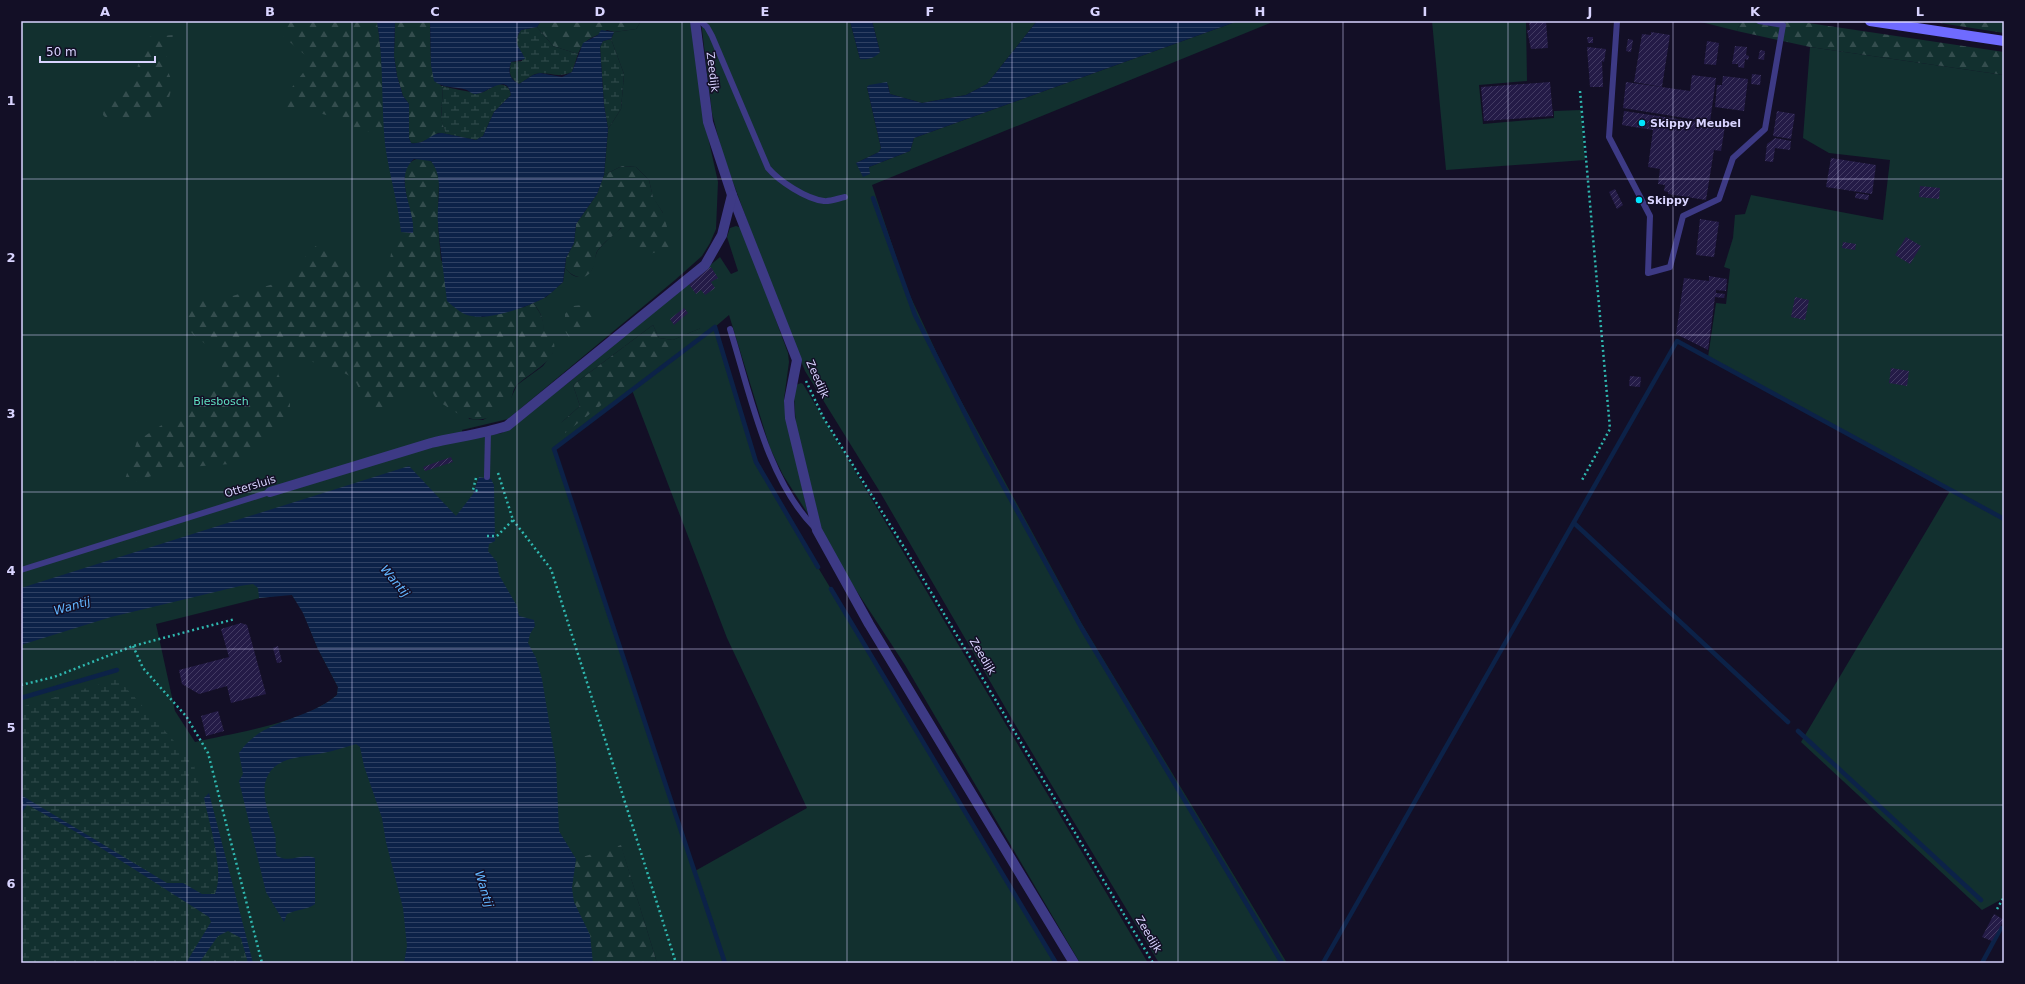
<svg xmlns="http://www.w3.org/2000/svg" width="2025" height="984" font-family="'DejaVu Sans',sans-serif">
  <defs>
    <pattern id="forest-firs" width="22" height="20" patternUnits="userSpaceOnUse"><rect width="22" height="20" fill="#12302f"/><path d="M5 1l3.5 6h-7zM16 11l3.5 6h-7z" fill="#344d4e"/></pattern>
    <pattern id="wetland-marsh" width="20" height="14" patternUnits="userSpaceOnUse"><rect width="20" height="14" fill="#12302f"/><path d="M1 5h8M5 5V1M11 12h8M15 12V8" fill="none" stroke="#344d4e"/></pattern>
    <pattern id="water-rules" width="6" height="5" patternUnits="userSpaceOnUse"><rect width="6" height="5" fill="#0c2248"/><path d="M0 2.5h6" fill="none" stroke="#2f4163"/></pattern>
    <pattern id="building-hatch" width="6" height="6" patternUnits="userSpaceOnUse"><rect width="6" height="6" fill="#241b47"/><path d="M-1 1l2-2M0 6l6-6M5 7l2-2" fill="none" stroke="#433b63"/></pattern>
  </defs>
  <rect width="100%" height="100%" fill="#130f26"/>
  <!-- green -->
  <g fill="#12302f" fill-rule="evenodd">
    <path d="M21 21H377L399 207 469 419 483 420 499 411 511 398 517 385 543 366 553 352C550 345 545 337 544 330 542 317 542 314 533 303L546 297 563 282 565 268C571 275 577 280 586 275 597 270 592 257 599 249 603 244 616 231 622 228 633 221 650 218 663 213L653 198 649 180 636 167 622 166 604 175 608 129 621 109 624 74 611 39 614 32 636 29 641 21H692L702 110 718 182 716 229 710 243 702 256 675 280 508 419 462 430 464 440 502 433 568 383 720 257 731 274 738 271 727 237 730 228 736 226 742 228 788 353 789 362 784 399 786 416 808 514 783 475 770 448 729 315 715 327 756 462 769 486 1056 963H657L621 846 654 963H21ZM653 325 659 338 673 340 701 328 561 423 580 406 573 385ZM632 390 727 638 807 808 695 871 554 448ZM283 595H292L303 612 318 649 338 687 337 695C305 723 237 732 195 742L175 711 156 624 260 598Z"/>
    <path d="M701 21H850L860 59 880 52 872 21H1037L987 84 966 95 922 103 890 94 888 85 867 87 881 148 879 152 856 163 869 167 910 151 914 138 1238 21H1275L872 185 907 289 946 373 1082 624 1287 963H1159L1016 726 880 492 805 371 770 283 722 152 712 113Z"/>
    <path d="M1432 21H1526L1527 81 1479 85 1483 124 1554 118V111L1581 110 1585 160 1446 170Z"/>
    <path d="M1697 21H1741L1737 31Z"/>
    <path d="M1810 47 2004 75V898L1982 910 1801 742 1950 491 1708 357 1716 303 1726 304 1730 269 1724 267 1733 238 1735 215 1745 214 1751 195 1883 220 1890 160 1829 153 1803 138Z"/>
    <path d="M801 383 803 384 1148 963H1080L905 665 835 558 819 523 796 428 794 396 796 385Z"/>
  </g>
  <!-- forest -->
  <g fill="url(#forest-firs)">
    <path d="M281 21H377L381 52 385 137 343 123 334 117 311 111 277 107 312 61 284 37Z"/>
    <path d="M395 21H430L431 65 441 86H443L441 118 446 134 438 133C429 139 422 144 411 143L409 138V104L403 96 397 76 394 56Z"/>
    <path d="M541 21H641L636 29 614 32 607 30C592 39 585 37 578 54L553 46 537 27Z"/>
    <path d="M1741 21H1795L2004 52V75L1810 47 1737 31Z"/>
    <path d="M1927 21H2004V33Z"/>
    <path d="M173 35C171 44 166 54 166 62 165 68 170 74 171 80 173 96 164 114 148 119 135 124 121 117 109 121L103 115C105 99 119 86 134 81L138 65 142 58 149 37Z"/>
    <path d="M421 158 431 161 437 168 439 180 438 224 441 260 482 317 524 307 533 303C540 312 544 319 544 330 574 353 531 371 517 385 513 389 513 394 511 399 508 404 503 409 498 412 481 425 465 419 449 408 438 401 434 399 431 386L403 393 377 413H371L354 378 328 365 292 358 282 363 278 374 290 398V416L244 463 174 468 123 486 137 441 185 410 215 386 221 375 223 357 196 337 188 329 186 315 188 306 194 300 229 297 294 278 307 253 316 246 330 249 353 281H372L388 272 392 247 401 232 413 233C415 214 388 162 421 158Z"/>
    <path d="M622 166 636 167 649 180 653 197 663 213 673 248 645 255 621 228C614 235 604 242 598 250 595 254 596 257 595 262 591 281 576 281 565 268L566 258 574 243 576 224 597 194 604 175Z"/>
    <path d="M583 305 597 309 602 316 571 340 565 331V314L573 306Z"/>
    <path d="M653 325 659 338 673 340 703 327 565 433 561 423 580 406 573 385Z"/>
    <path d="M621 845 657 963H593L590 935 574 902 572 888 576 859Z"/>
  </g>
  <!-- wetland -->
  <g fill="url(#wetland-marsh)">
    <path d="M537 27 553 46 578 54 572 72C556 79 550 71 535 74 530 76 525 81 519 84 510 79 508 72 511 62L522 61 523 55C516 46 514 40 521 30Z"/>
    <path d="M611 39 624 74 621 109 608 129 604 105 600 47 603 41Z"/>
    <path d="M498 84C506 85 510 87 511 95L494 112 483 136 476 140 446 134 441 119 443 86C450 88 477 94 481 93 486 91 492 87 498 84Z"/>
    <path d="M118 679 193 762 202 796 209 793 204 798C210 826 225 868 215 894H202L183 883H167L21 795V707Z"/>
    <path d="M21 801 76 832 209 917 211 922 186 963H21Z"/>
    <path d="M228 931 241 938 248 963H199L218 936Z"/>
  </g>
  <!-- water -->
  <g fill="url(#water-rules)">
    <path d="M377 21H395L394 56 397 76 403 96 409 104V138L411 143C426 145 430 133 442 133L476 140 483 136 494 112 511 95C507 71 486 95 475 94 472 94 469 91 467 90 455 86 444 89 434 81L431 65 430 21H541L537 27 521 30C511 44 520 46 525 59L511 62C508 72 509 79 519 84L533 75 540 73 562 77 572 72 583 43 598 35 601 30 614 32 611 39 603 41 600 47 604 105 608 129 604 175 597 194 576 224 574 243 566 258 563 282C557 287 551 294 544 298 527 307 487 322 467 315 459 312 453 306 447 301 444 275 440 249 438 224 436 202 445 179 431 161L414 159C392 178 416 210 413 233L401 232C398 202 389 174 385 144 381 103 384 62 377 21Z"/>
    <path d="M850 21H872L880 52C875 58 868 60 860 59Z"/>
    <path d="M1037 21H1238L914 138 910 151 869 167 870 174 863 177 856 163 879 152 881 148 867 87 869 85 887 82 890 94 922 103 966 95 987 84Z"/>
    <path d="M409 466 456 516 473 494 479 477 491 479 494 485 495 541 489 544 488 551 497 562 499 575 517 606 519 616 534 620 535 626 530 634 528 643 536 658 542 679 556 764 559 831 576 859 572 888 574 902 590 935 593 963H404L407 946 403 908 386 842 382 818 364 766 360 747 356 744C345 747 334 751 323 753 311 756 299 756 287 760 251 773 267 809 275 835 277 841 274 849 277 856 291 864 302 852 315 858V904C307 910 297 909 287 914L284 922 266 892 239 781 243 774 239 753C262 718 308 721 337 695L338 687 318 649 303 613 292 595 259 598 258 588 253 584 240 586 111 617 21 645V588Z"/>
    <path d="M209 793 253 963H248L241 938 228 931 218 936 199 963H186L211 922 209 917 76 832 21 801V795L167 883H183L202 894H215C225 872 209 823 204 798Z"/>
  </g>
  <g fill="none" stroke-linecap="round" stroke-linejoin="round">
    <!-- stream -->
    <g stroke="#0c2248" stroke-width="4.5">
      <path d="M873 198 915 315 983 449 1081 627 1282 963"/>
      <path d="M1574 523 1788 722"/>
      <path d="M831 589 1056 963"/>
      <path d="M21 698 117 670"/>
      <path d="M1798 731 1981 900"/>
      <path d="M21 810 25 804"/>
      <path d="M725 963 554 449 715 327 756 462 818 567"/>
      <path d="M1323 963 1677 341 2004 519"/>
      <path d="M1982 963 2001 928"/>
    </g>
  </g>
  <!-- building -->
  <g fill="url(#building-hatch)">
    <path d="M1529 21H1546L1548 48 1531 49 1527 30H1530Z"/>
    <path d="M1651 32 1670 35 1662 87 1634 82 1642 34 1651 35Z"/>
    <path d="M1587 37H1593V43H1588Z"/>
    <path d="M1628 39 1633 40 1631 52 1626 51Z"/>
    <path d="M1707 41 1719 43 1716 65 1704 64Z"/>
    <path d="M1735 46 1747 47 1746 55 1749 56 1748 60 1745 59 1744 68 1738 67V64H1732Z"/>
    <path d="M1587 47 1606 49 1604 62 1602 61 1603 87H1590Z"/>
    <path d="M1760 50 1765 51 1764 60 1758 59Z"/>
    <path d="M1752 74 1761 75 1760 85 1751 84Z"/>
    <path d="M1692 75 1716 78 1710 122 1623 108 1626 82 1690 91Z"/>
    <path d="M1723 76 1748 79 1744 111 1715 107 1717 85H1722Z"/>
    <path d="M1550 82 1553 116 1484 121 1481 87Z"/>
    <path d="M1624 111 1725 126 1721 151 1714 150 1706 200 1668 194V192L1664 191 1665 185 1658 184 1660 169 1648 167 1653 130 1622 125Z"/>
    <path d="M1777 111 1795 114 1791 139 1773 136Z"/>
    <path d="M1775 138 1791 141 1790 150 1775 148 1773 162 1765 161 1767 144Z"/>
    <path d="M1831 158 1876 165 1872 194 1826 187Z"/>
    <path d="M1920 186 1940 188 1939 199 1919 197Z"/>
    <path d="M1615 189 1623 205 1617 209 1609 192Z"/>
    <path d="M1856 193 1869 195 1868 200 1855 198Z"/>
    <path d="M1700 219 1719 222 1714 257 1696 255Z"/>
    <path d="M1906 237 1921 246 1910 264 1895 255Z"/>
    <path d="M1843 242 1856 244 1855 250 1842 248Z"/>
    <path d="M711 267 718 278 711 282 715 288 705 295 701 290 696 294 688 283Z"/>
    <path d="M1709 276 1727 279 1726 291 1716 290V293L1725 294 1724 298 1715 297 1708 350 1676 334 1684 278 1709 281Z"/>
    <path d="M1795 297 1809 300 1805 320 1791 317Z"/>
    <path d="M684 308 688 313 674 325 670 319Z"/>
    <path d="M1891 368 1909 371 1907 386 1889 383Z"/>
    <path d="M1630 376 1641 377 1640 387 1629 386Z"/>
    <path d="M451 457 453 462 425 471 423 467Z"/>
    <path d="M241 623 247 625 266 694 231 703 227 686 199 694 182 684 179 670 229 657 221 629Z"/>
    <path d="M278 646 282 662 277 663 273 648Z"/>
    <path d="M218 711 224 731 206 736 201 716Z"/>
    <path d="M1994 914 2004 920 1992 941 1982 937Z"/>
  </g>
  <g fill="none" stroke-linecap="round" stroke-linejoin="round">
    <!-- path -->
    <g stroke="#2fb8b0" stroke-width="2.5" stroke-dasharray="2 3" stroke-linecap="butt">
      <path d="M1580 91 1610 429 1582 480"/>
      <path d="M806 381 823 417 907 552 1153 963"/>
      <path d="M476 478 473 490 478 491"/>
      <path d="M513 520 551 569 676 963"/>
      <path d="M487 536H497L513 520 498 473"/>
      <path d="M133 646 143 668 186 716 208 753 262 963"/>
      <path d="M21 685 54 677 133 646 235 619"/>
      <path d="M1997 909 2004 897"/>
    </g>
    <!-- service -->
    <g stroke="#3d3a85" stroke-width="6">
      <path d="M700 21 707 27 712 36 768 168C779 181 806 199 824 201 830 202 839 198 845 197"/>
      <path d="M1617 21 1609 137 1650 216 1648 273 1670 267 1683 216 1719 199 1733 158 1765 129 1783 25 1759 21"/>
      <path d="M730 329C750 393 767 481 816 529"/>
      <path d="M487 477 488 432"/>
      <path d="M21 570 270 492"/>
    </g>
    <!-- minor -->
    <g stroke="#3d3a85" stroke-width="10">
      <path d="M695 21 708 122 732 195 797 360 789 401 790 418 817 530 869 624 1074 963"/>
      <path d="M270 492 431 443C456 437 482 434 507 426L705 265 722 235 732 195"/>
    </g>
    <!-- secondary -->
    <path stroke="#6f6bff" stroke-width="10" d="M1870 21 2004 41"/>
  </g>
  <!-- grid -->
  <path fill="none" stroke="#d9d4ff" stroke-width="1" stroke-opacity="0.55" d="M187 21V963M352 21V963M517 21V963M682 21V963M847 21V963M1012 21V963M1178 21V963M1343 21V963M1508 21V963M1673 21V963M1838 21V963M21 179H2004M21 335H2004M21 492H2004M21 649H2004M21 805H2004"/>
  <!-- markers -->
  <g fill="#00e5ff" stroke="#130f26" stroke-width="1.5">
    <circle cx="1642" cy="123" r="4"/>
    <circle cx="1639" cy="200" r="4"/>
  </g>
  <g text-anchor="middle" stroke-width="3" stroke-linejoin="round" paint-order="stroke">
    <!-- street labels -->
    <g font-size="11" fill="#d9d4ff" stroke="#130f26">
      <text transform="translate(713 72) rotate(83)" y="4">Zeedijk</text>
      <text transform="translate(818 379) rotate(66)" y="4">Zeedijk</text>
      <text transform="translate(250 486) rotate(-17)" y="4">Ottersluis</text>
      <text transform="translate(983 656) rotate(59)" y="4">Zeedijk</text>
      <text transform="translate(1149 934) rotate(59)" y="4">Zeedijk</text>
    </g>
    <!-- poi labels -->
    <g font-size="11" font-weight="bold" fill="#d9d4ff" stroke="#130f26" text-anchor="start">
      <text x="1650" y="127">Skippy Meubel</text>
      <text x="1647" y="204">Skippy</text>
    </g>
    <!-- park labels -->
    <g font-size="11" fill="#5fe0c0" stroke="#130f26">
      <text x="221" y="405">Biesbosch</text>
    </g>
    <!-- water labels -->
    <g font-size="12" font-style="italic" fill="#62b6ff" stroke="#130f26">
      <text transform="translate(395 581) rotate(50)" y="4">Wantij</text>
      <text transform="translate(72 606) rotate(-16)" y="4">Wantij</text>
      <text transform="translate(484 889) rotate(73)" y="4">Wantij</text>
    </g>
  </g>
  <!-- border -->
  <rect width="2025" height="984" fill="none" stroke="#130f26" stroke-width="44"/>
  <!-- scale -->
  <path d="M40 56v6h115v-6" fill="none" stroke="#d9d4ff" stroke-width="2"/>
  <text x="46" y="56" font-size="12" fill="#d9d4ff" stroke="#130f26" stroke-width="3" paint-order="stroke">50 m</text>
  <rect x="22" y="22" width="1981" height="940" fill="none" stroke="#d9d4ff" stroke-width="1.5"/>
  <g font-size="13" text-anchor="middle" font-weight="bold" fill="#d9d4ff">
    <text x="105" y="16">A</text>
    <text x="270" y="16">B</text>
    <text x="435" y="16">C</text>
    <text x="600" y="16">D</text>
    <text x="765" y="16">E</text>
    <text x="930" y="16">F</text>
    <text x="1095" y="16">G</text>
    <text x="1260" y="16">H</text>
    <text x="1425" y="16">I</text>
    <text x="1590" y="16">J</text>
    <text x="1755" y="16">K</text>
    <text x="1920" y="16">L</text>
    <text x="11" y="105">1</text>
    <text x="11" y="262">2</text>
    <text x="11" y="418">3</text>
    <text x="11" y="575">4</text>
    <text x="11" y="732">5</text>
    <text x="11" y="888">6</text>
  </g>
</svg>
